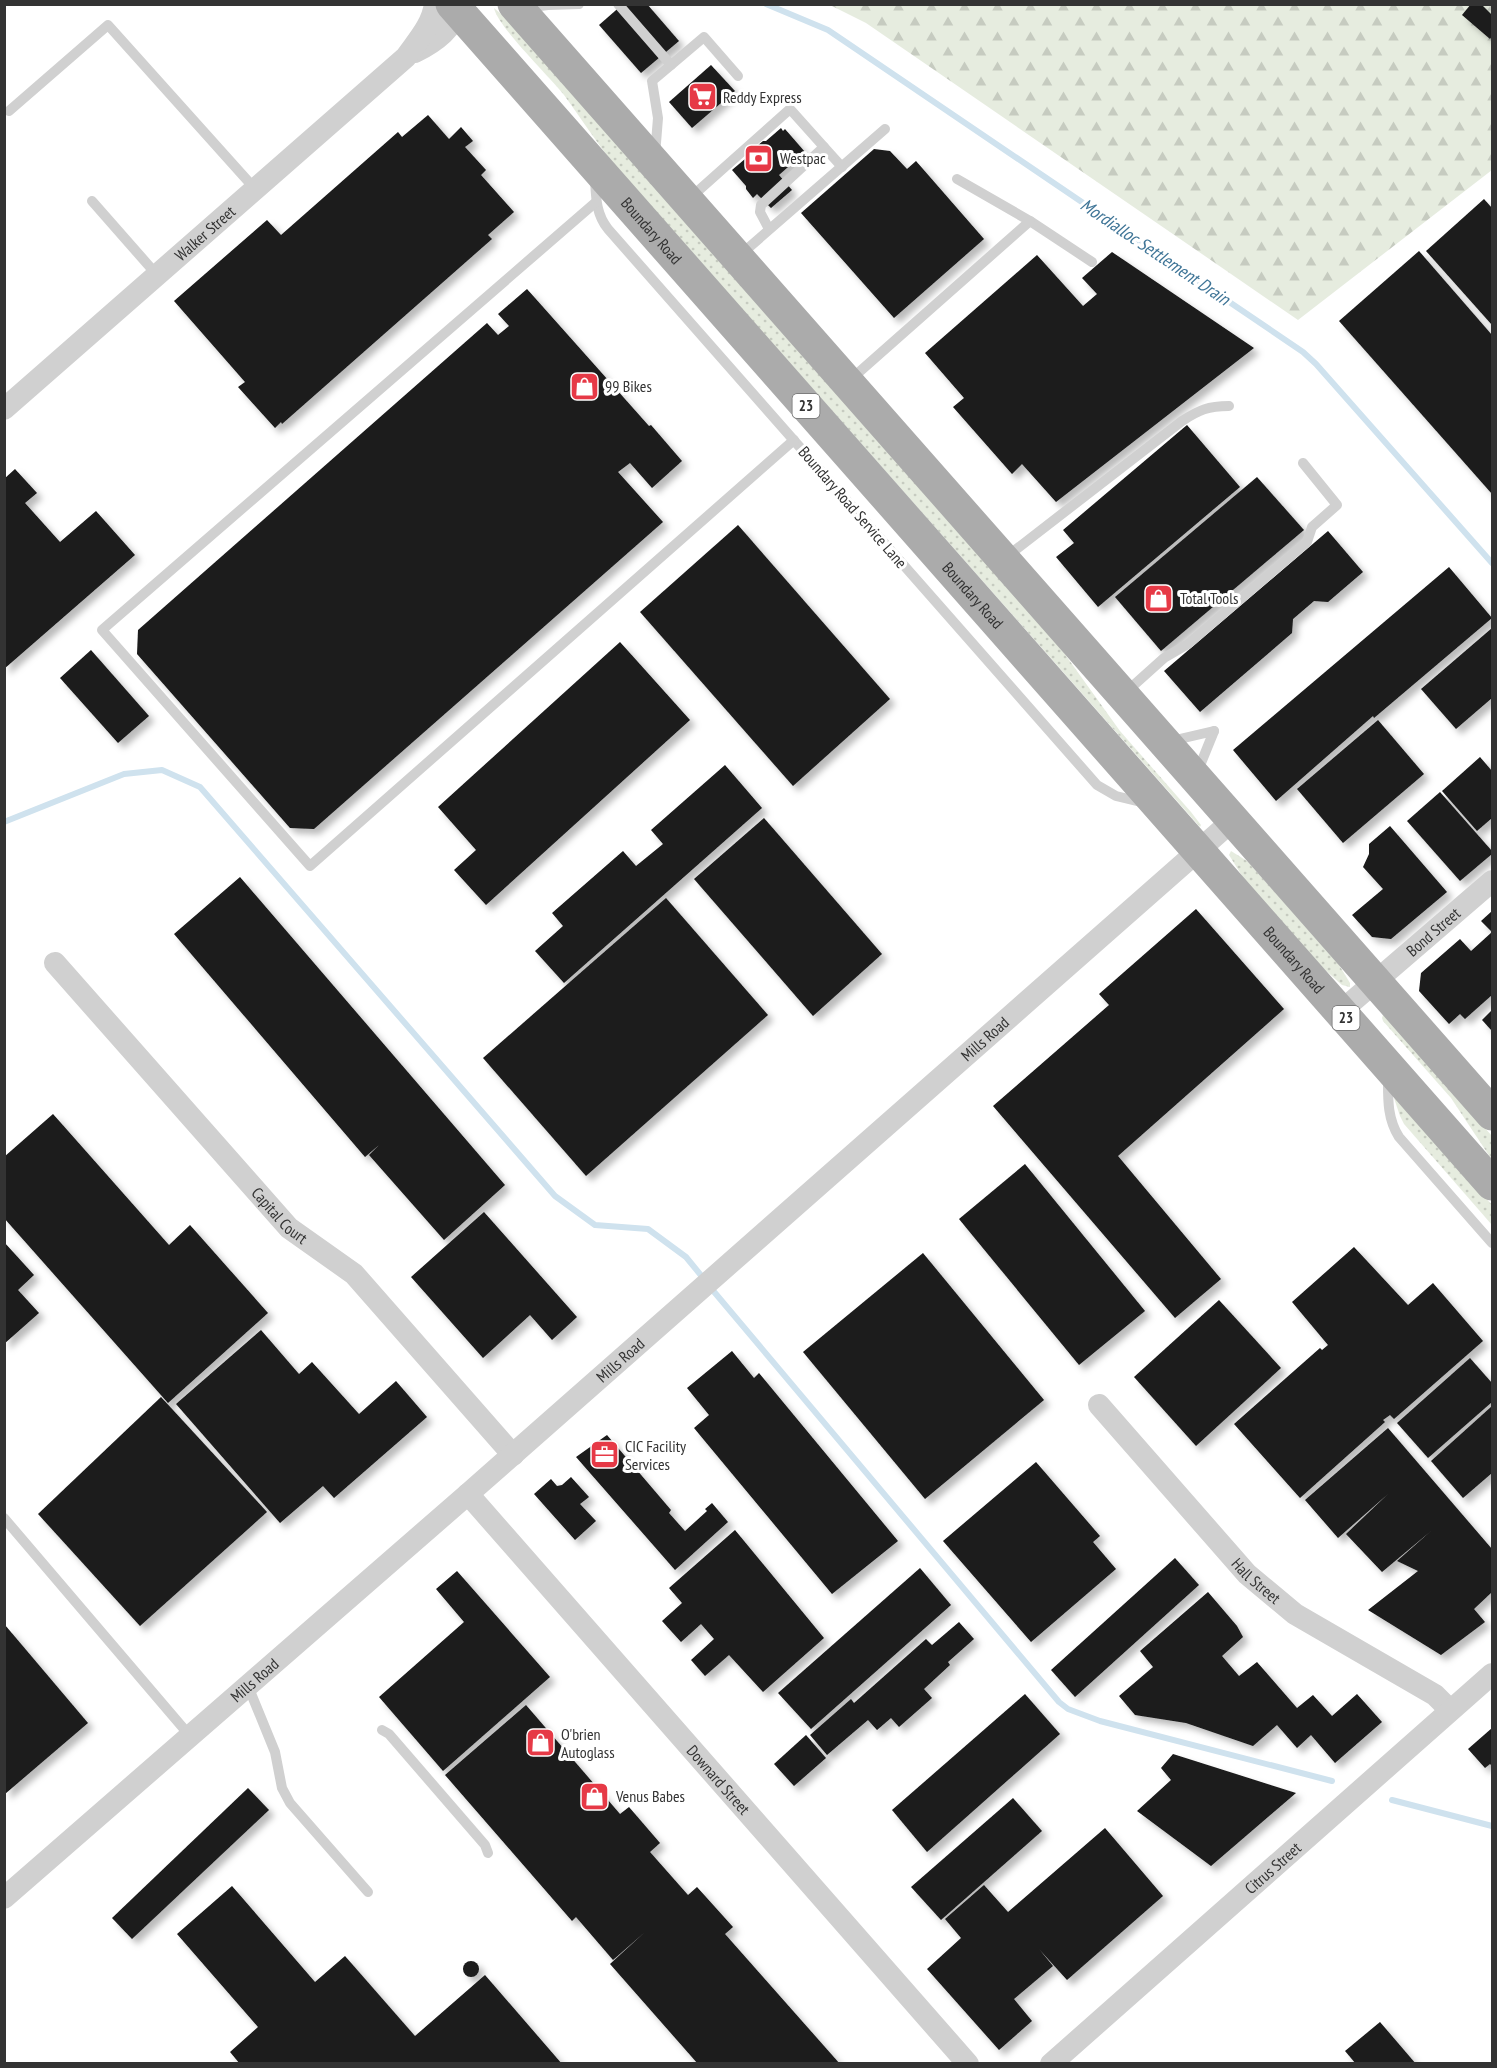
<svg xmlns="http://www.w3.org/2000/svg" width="1497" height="2068" font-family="'PT Sans Narrow',sans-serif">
  <defs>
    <pattern id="grass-dots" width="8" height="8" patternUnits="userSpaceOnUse" patternTransform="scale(1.5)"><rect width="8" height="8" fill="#e6ecdf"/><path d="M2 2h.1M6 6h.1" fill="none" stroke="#c6cbc0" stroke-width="1.8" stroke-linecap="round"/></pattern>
    <pattern id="forest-firs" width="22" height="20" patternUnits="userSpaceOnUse" patternTransform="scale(1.5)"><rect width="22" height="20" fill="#e6ecdf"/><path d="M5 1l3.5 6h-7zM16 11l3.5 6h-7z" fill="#c6cbc0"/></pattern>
    <filter id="shadow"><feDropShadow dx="5.5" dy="5.5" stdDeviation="3" flood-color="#0004"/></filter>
  </defs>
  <rect width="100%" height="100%" fill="#fff"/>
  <!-- grass -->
  <g fill="url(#grass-dots)">
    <path d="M494 8 507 19 1059 646 1120 731 1191 812 1201 825 1200 827 614 164C596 142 581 118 564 95 549 76 498 27 494 8Z"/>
    <path d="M1231 851 1247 861 1336 960 1350 983V987L1342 985 1323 968 1244 879 1229 855Z"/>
    <path d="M1383 1015 1392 1022 1492 1136V1160L1451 1098 1383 1021 1382 1018Z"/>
    <path d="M1394 1098 1401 1101 1492 1205V1225L1404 1124 1400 1116Z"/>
  </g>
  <!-- forest -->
  <path fill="url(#forest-firs)" d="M830 5H1492V170L1298 320 866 23Z"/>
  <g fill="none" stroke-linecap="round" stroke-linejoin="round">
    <!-- stream -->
    <g stroke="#cfe2ee" stroke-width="6">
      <path d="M766 4 828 30 1303 352 1316 364 1492 563"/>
      <path d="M4 822 124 774 162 770 200 787 555 1196 595 1225 648 1229 686 1257 704 1279"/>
      <path d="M710 1287 1059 1702 1068 1709 1100 1721 1332 1781"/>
      <path d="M1392 1800 1492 1826"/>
    </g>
  </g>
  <!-- building -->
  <g fill="#1a1a1a" filter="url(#shadow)">
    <path d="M623 4H647L679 41 641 73 599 25Z"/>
    <path d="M1471 4H1481L1492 15V36L1490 39 1462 15Z"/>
    <path d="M711 65 735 91 692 128 669 102Z"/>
    <path d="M428 115 449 139 461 127 473 141 465 147 486 170 481 175 514 212 488 235 492 239 282 424 281 422 275 428 238 387 245 382 174 301 267 220 281 235 398 132 402 137Z"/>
    <path d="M781 128 783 131 785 129 805 152 779 175 792 190 771 208 757 194 753 198 746 189V186L732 170 752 153V150L763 141H766Z"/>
    <path d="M874 149 890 151 907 169 916 161 984 239 894 318 801 213Z"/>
    <path d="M1484 199 1492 208V325L1426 251Z"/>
    <path d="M1419 251 1492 335V494L1339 321Z"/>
    <path d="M1112 252 1254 348 1056 502 1022 464 1012 474 953 407 964 398 925 353 1037 255 1083 306 1097 294 1082 278Z"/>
    <path d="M527 289 649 426 651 425 682 461 652 488 630 463 618 472 663 522 314 829 290 828 137 654 138 630 487 323 498 335 509 326 498 314Z"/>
    <path d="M1187 425 1240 487 1098 607 1056 557 1074 543 1063 530Z"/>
    <path d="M15 469 37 493 25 503 60 542 96 511 135 555 4 669V479Z"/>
    <path d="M1257 477 1304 530 1161 651 1115 597Z"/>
    <path d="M738 525 890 699 793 786 640 612Z"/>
    <path d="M1328 531 1363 572 1328 602 1314 601 1293 619 1292 633 1200 712 1164 671Z"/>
    <path d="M1449 567 1492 618 1374 718 1373 716 1276 801 1233 750Z"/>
    <path d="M1492 628V698L1456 729 1421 689Z"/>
    <path d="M620 642 690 720 486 905 454 870 476 850 438 807Z"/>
    <path d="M91 650 149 716 118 743 60 678Z"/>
    <path d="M1378 720 1424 774 1343 843 1297 789Z"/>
    <path d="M1480 757 1492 771V818L1477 831 1442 791Z"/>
    <path d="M725 765 762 808 564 983 535 951 563 926 552 913 623 851 636 866 663 844 651 830Z"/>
    <path d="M1440 792 1492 851V854L1460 881 1407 821Z"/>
    <path d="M764 818 882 954 813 1016 694 879Z"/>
    <path d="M1390 826 1447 892 1391 939 1372 937 1352 915 1383 889 1363 867 1369 854V844Z"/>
    <path d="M240 877 505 1185 444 1240 369 1155 379 1145 365 1157 174 934Z"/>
    <path d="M666 898 768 1015 586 1176 483 1058Z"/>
    <path d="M1196 909 1284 1009 1118 1156 1221 1279 1175 1318 993 1106 1109 1005 1099 994Z"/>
    <path d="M1492 911V995L1465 1019 1460 1014 1449 1024 1419 991 1421 973 1460 939 1471 951 1492 932 1481 921Z"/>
    <path d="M1492 1010V1031L1482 1020Z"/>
    <path d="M53 1114 169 1245 190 1225 268 1313 168 1403 4 1218V1157Z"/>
    <path d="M1025 1164 1145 1311 1079 1365 959 1219Z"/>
    <path d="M484 1212 577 1317 552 1340 530 1315 483 1358 411 1277Z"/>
    <path d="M4 1242 34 1275 18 1290 39 1313 4 1344Z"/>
    <path d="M1354 1247 1408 1305 1433 1283 1483 1341 1394 1419 1390 1415 1383 1420 1385 1422 1300 1498 1234 1424 1320 1348 1322 1350 1328 1345 1292 1302Z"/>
    <path d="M923 1253 1044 1400 925 1499 803 1352Z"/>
    <path d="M1219 1300 1281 1368 1196 1446 1134 1377Z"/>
    <path d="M261 1330 299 1374 312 1362 359 1414 396 1381 427 1417 334 1498 323 1486 280 1523 176 1404Z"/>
    <path d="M732 1351 754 1378 759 1373 898 1541 832 1594 694 1428 709 1415 687 1388Z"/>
    <path d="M1470 1358 1492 1383V1402L1428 1458 1397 1423Z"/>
    <path d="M161 1397 267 1512 140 1626 38 1514Z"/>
    <path d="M1492 1406V1473L1463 1498 1431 1461Z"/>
    <path d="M1388 1428 1492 1549V1592L1474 1609 1485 1622 1441 1655 1368 1610 1418 1571 1397 1561 1431 1531 1382 1572 1346 1534 1388 1494 1338 1538 1305 1500Z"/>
    <path d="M607 1435 671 1510 669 1513 685 1531 707 1511 705 1509 712 1503 728 1522 675 1570 576 1457Z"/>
    <path d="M1036 1462 1100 1536 1093 1542 1116 1569 1031 1642 943 1541Z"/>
    <path d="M571 1477 589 1497 580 1504 596 1521 575 1540 534 1494 551 1479 557 1486 562 1485Z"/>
    <path d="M735 1530 824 1638 763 1692 729 1655 705 1676 691 1660 714 1639 701 1624 681 1642 662 1621 682 1603 669 1588Z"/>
    <path d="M1175 1558 1199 1585 1075 1697 1051 1670Z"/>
    <path d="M920 1568 951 1605 811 1729 778 1693Z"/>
    <path d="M457 1571 550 1677 443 1771 379 1697 464 1622 436 1589Z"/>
    <path d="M1208 1592 1237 1626 1243 1637 1222 1656 1239 1676 1257 1662 1297 1708 1313 1695 1332 1716 1357 1694 1382 1722 1335 1763 1311 1735 1297 1748 1277 1725 1253 1746 1186 1723 1135 1715 1119 1696 1153 1667 1140 1651Z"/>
    <path d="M959 1622 974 1639 948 1662 950 1665 924 1689 932 1698 899 1727 891 1718 877 1730 868 1720 827 1755 810 1735 851 1699 854 1703 926 1639 932 1645Z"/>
    <path d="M5 1625 88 1723 5 1794Z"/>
    <path d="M1025 1694 1060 1734 927 1852 892 1810Z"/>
    <path d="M526 1705 620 1814 629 1807 660 1843 650 1852 688 1895 697 1887 733 1927 725 1934 840 2064H698L610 1964 645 1932 613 1960 576 1917 572 1921 445 1775Z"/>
    <path d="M1492 1728V1766L1490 1764 1485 1768 1468 1749Z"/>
    <path d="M806 1735 826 1758 794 1786 774 1764Z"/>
    <path d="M1173 1754 1296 1793 1211 1866 1137 1811 1171 1780 1161 1768Z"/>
    <path d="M248 1788 269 1810 132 1939 112 1918Z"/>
    <path d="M1013 1798 1042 1831 941 1920 911 1887Z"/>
    <path d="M1105 1828 1163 1896 1067 1980 1039 1949 1053 1966 1014 1999 1032 2021 999 2050 927 1969 961 1938 945 1919 984 1885 1008 1912Z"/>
    <path d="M232 1886 315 1982 345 1956 415 2036 485 1975 562 2064H240L230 2052 258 2027 177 1934Z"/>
    <circle cx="471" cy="1969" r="8"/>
    <path d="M1380 2022 1416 2064H1356L1345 2051Z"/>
  </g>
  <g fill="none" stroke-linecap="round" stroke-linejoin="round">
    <!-- service -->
    <g stroke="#d0d0d0" stroke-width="10">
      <path d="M618 4 671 65 652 81 658 118 655 155"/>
      <path d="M524 8 548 5 579 4"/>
      <path d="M671 65 704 37 738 76"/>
      <path d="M9 111 108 25 255 189"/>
      <path d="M824 147 842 167"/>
      <path d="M595 179C596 198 596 214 608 229L1097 785 1116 796 1145 803"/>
      <path d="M689 199 790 109 824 147 761 205 760 212 769 229"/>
      <path d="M92 201 157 275"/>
      <path d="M596 202 102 630 310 866 794 440"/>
      <path d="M1030 221 1092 262"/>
      <path d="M739 256 885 129"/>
      <path d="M849 381 1030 221 957 179"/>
      <path d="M1005 558 1182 421C1199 410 1208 406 1229 406"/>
      <path d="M1125 693 1164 658 1188 644 1307 542 1312 527 1337 505 1303 463"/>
      <path d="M1171 741 1214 731"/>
      <path d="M1197 773 1214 731"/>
      <path d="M1388 1077C1388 1098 1387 1118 1399 1137L1492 1243"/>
      <path d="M4 1518 190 1736"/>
      <path d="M248 1686 275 1752 282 1788 290 1803 368 1892"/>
      <path d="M382 1730 389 1734 485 1845 488 1853"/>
    </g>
    <!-- minor -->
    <g stroke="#d0d0d0" stroke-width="22">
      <path d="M415 52C435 42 455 28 460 4"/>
      <path id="s1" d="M4 409 406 57C418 40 432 25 435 4"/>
      <path id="s2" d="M55 963 289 1228 354 1274 513 1455"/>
      <path id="s3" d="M1340 1012 1492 881"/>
      <path id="s4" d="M1099 1405 1247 1574 1295 1614 1435 1695 1450 1710"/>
      <path id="s5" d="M468 1494 968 2064"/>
      <path id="s6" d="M4 1898 468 1494 1232 821"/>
      <path id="s7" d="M1051 2064 1492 1674"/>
    </g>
    <!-- primary -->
    <g stroke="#ababab" stroke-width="33">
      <path id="s8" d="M452 4 1492 1184"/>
      <path d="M514 4 1492 1114"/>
    </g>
  </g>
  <!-- icons -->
  <defs>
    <symbol id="supermarket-square" viewBox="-11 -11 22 22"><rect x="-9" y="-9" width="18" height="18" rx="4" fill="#e63946" stroke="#fff"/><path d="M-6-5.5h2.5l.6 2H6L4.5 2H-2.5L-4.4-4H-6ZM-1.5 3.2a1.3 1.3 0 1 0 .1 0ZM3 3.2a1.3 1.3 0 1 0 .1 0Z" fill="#fff"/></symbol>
    <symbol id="bank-square" viewBox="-11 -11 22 22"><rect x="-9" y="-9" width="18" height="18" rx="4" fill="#e63946" stroke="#fff"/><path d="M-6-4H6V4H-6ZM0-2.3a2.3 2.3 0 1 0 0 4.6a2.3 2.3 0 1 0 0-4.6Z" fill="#fff"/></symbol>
    <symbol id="shop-square" viewBox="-11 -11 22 22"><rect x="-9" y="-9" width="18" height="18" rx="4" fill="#e63946" stroke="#fff"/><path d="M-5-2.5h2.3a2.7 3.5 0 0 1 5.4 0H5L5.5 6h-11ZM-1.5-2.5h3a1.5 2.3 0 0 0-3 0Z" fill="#fff"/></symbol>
    <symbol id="office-square" viewBox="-11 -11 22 22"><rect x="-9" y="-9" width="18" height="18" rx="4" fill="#e63946" stroke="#fff"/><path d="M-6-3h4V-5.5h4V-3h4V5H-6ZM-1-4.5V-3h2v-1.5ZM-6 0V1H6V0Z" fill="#fff"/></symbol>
  </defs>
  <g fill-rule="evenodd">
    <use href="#supermarket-square" x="686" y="80" width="33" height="33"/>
    <use href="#bank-square" x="742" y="142" width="33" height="33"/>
    <use href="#shop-square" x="568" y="370" width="33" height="33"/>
    <use href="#shop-square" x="1142" y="582" width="33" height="33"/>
    <use href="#office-square" x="588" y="1438" width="33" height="33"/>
    <use href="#shop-square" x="524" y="1726" width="33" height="33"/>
    <use href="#shop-square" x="578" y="1780" width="33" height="33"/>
  </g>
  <g text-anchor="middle" stroke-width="6" stroke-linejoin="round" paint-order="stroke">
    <!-- shield labels -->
    <g fill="#fff" stroke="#707070" stroke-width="1.5">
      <rect x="792.5" y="394" width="27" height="24" rx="4.5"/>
      <rect x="1332.5" y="1006" width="27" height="24" rx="4.5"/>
    </g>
    <g font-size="15" font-weight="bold" fill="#333">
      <text x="806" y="411">23</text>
      <text x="1346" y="1023">23</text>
    </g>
    <!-- poi labels -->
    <g font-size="16" fill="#333" stroke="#fff" text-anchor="start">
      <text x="723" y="103">Reddy Express</text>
      <text x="780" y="164">Westpac</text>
      <text x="605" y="392">99 Bikes</text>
      <text x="1180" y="604">Total Tools</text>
      <text x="625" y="1452">CIC Facility<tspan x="625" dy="18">Services</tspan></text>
      <text x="561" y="1740">O'brien<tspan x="561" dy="18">Autoglass</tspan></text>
      <text x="616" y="1802">Venus Babes</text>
    </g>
    <!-- street labels -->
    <g font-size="16" fill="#333" stroke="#fff">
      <text dy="6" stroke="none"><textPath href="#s8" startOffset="302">Boundary Road</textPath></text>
      <text dy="6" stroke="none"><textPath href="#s1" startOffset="267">Walker Street</textPath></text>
      <text transform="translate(853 507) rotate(49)" y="6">Boundary Road Service Lane</text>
      <text dy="6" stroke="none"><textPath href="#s8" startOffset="788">Boundary Road</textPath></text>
      <text dy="6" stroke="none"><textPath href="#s3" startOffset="123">Bond Street</textPath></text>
      <text dy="6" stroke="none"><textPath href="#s8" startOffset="1274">Boundary Road</textPath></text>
      <text dy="6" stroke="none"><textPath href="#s6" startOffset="1304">Mills Road</textPath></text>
      <text dy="6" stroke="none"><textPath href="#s2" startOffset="338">Capital Court</textPath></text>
      <text dy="6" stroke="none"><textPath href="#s6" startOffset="818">Mills Road</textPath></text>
      <text dy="6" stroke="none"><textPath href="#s4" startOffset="236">Hall Street</textPath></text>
      <text dy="6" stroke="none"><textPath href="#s6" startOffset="332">Mills Road</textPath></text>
      <text dy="6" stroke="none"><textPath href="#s5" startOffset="380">Downard Street</textPath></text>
      <text dy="6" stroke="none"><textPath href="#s7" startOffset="296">Citrus Street</textPath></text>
    </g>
    <!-- water labels -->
    <g font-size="18" font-style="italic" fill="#3f7597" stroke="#fff">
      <text transform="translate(1155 252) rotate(34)" y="6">Mordialloc Settlement Drain</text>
    </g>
  </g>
  <!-- border -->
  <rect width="1497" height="2068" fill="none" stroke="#333333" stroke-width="12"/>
</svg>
